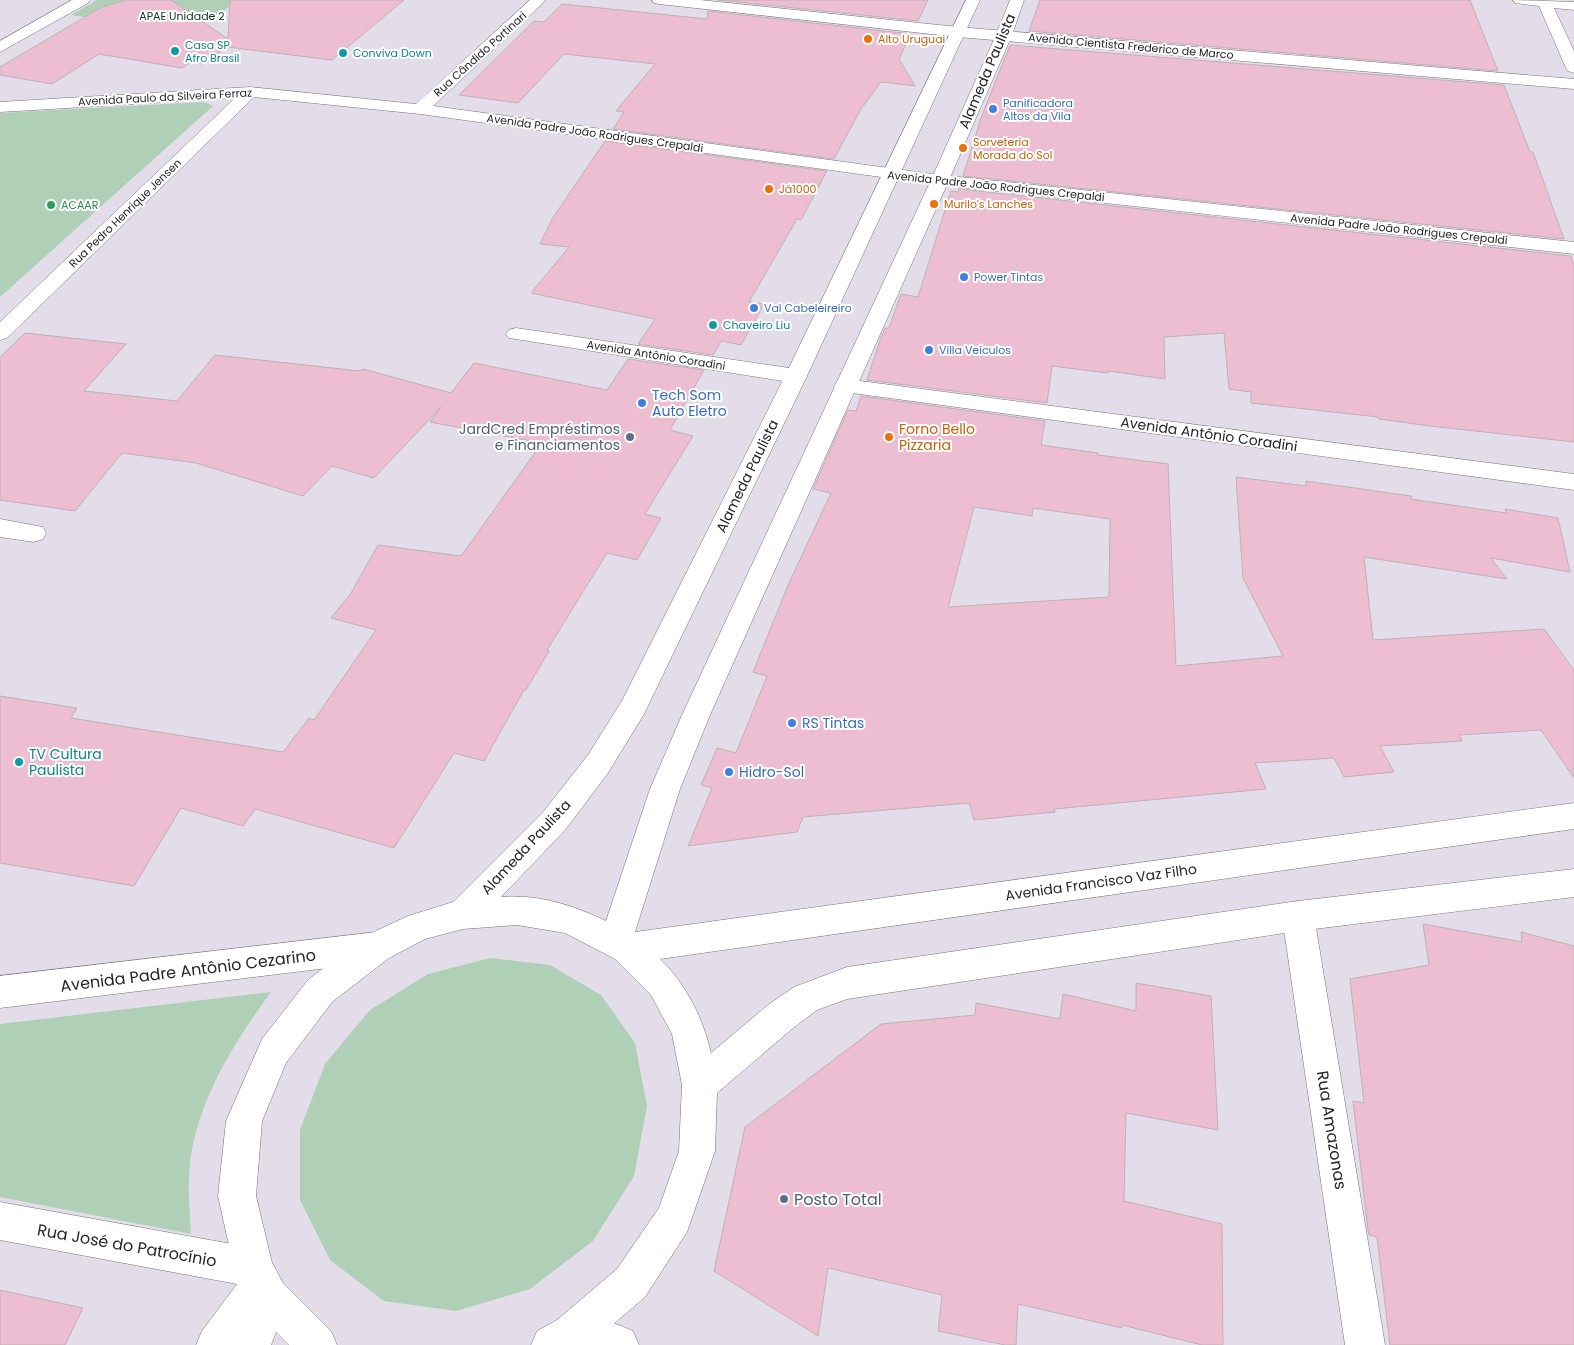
<svg xmlns="http://www.w3.org/2000/svg" width="1574" height="1345" font-family="Poppins,sans-serif">
  <rect width="100%" height="100%" fill="#e3ddea"/>
  <!-- green -->
  <g fill="#afcfb7">
    <path d="M97 0H240L189 33 71 15Z"/>
    <path d="M204 102 213 106 0 297V113Z"/>
    <path d="M490 958 550 965 601 995 635 1043 647 1106 634 1176 593 1241 530 1289 456 1311 384 1301 330 1260 300 1200V1130L325 1064 370 1010 428 974Z"/>
    <path d="M271 992C236 1040 204 1090 192 1149 187 1177 189 1206 191 1234L0 1197V1024Z"/>
  </g>
  <!-- building -->
  <g fill="#edbdd1" stroke="#bfb0b6" fill-rule="evenodd">
    <path d="M126 0H171L228 39 230 0H404L332 60 227 47 202 64 191 62 182 68 99 54 52 84 0 75V67L102 7Z"/>
    <path d="M718 0H928L918 21Z"/>
    <path d="M1040 0H1470L1498 71 1029 31Z"/>
    <path d="M562 4 707 19 708 11 911 34 899 59 915 86 881 82 861 109 834 159 613 129 624 112 616 111 655 64 564 54 518 103 459 95 534 21 544 22Z"/>
    <path d="M1010 45 1504 85 1530 152H1533L1564 239 963 176 981 118Z"/>
    <path d="M605 141 827 171 801 220 797 219 749 302 764 304 741 345 721 341 713 355 638 344 655 319 531 293 569 247 540 244 552 219Z"/>
    <path d="M959 189 1571 256 1574 265V442L1430 426 1379 419 1378 417 1251 403V392L1229 389 1224 333 1164 337 1165 379 1108 371V373L1052 366 1047 403 867 380 880 340 885 328H889L901 294 918 297 951 191 958 192Z"/>
    <path d="M25 333 126 344 84 391 177 401 215 355 360 371 363 369 451 393 474 363 607 390 628 359 704 370 670 430 693 436 645 514 661 518 637 560 607 553 547 650 549 651 526 690H524L484 761 454 753 394 848 255 809 243 826 181 808 134 886 0 863V696L77 708 71 718 283 752 309 718 314 720 376 630 331 618 351 593 378 545 461 556 542 443 430 422 441 407 374 478 332 466 303 496 196 463 122 453 75 511 0 500V357Z"/>
    <path d="M861 396 1045 421 1041 445 1098 453V455L1168 464 1176 666 1283 656 1243 578 1236 477 1306 486V481L1411 496V499L1506 513 1505 509 1558 518 1570 572 1491 558 1507 579 1364 557 1373 640 1544 629 1574 670V778L1541 730 1459 735 1462 741 1380 746 1394 772 1344 777 1334 758 1255 763 1266 789 1054 809 1055 812 974 820 969 803 803 817 797 832 688 846 712 788 701 785 717 748 736 753 767 676 753 672 789 583 831 493 813 489 848 410 856 411ZM974 507 1032 516 1033 508 1110 519 1109 597 948 607Z"/>
    <path d="M1423 924 1522 942 1521 932 1574 946V1345H1390L1377 1237 1369 1235 1368 1230 1353 1101 1364 1103 1350 979 1429 965Z"/>
    <path d="M1136 983 1211 996 1218 1130 1126 1113 1124 1201 1222 1224 1223 1345H1202L1122 1325V1328L1018 1304 1016 1345H1005L938 1331 942 1295 828 1268 818 1336 714 1271 745 1127 881 1024 975 1015 976 1003 1060 1019 1063 994 1136 1011Z"/>
    <path d="M0 1290 83 1308 65 1345H0Z"/>
  </g>
  <g fill="none" stroke-linecap="round" stroke-linejoin="round">
    <defs>
      <g id="minor">
        <path d="M72 0H90L88 3 0 52V41Z"/>
        <path d="M530 0H546L433 106 940 175 1574 242V254L940 185 420 114 254 97 7 338 0 340V322L235 98 0 112V102L250 87 416 104Z"/>
        <path d="M652 0H700L958 27 1574 79V89L958 37 659 4 654 3Z"/>
        <path d="M1513 0 1574 2V10L1554 8 1574 51V73L1568 71 1566 68 1539 6 1515 3Z"/>
        <path d="M516 328 796 369 804 371 807 376 804 381 796 383 509 338 506 334 509 330Z"/>
        <path d="M845 379 1574 474V490L837 391 834 386 837 381Z"/>
        <path d="M0 519 43 527 46 533 43 539 34 542 0 537Z"/>
        <path d="M1298 901 1309 906 1314 916 1385 1345H1345L1282 916 1287 906Z"/>
        <path d="M377 932 389 936 393 947 389 958 377 962 0 1008V976Z"/>
        <path d="M0 1202 254 1248 268 1254 282 1284 276 1298 241 1345H196L202 1331 237 1284 0 1240Z"/>
        <path d="M571 1314 619 1325 633 1331 639 1345H555L551 1334 557 1320Z"/>
      </g>
      <path id="major" d="M966 0H980L807 376 644 714 608 773 566 829 501 897C538 894 573 905 606 921L650 789 682 715 931 180 996 35 1010 0H1024L1012 35 949 180 710 715 680 789 635 932 1574 803V829L660 959C686 984 703 1018 711 1053L768 1005 794 987 847 967 1298 901 1574 869V897L1298 931 847 999 817 1010 792 1029 717 1093 715 1151 687 1232 645 1297 589 1345H531L537 1331 557 1320 617 1269 659 1208 679 1151 682 1085 672 1034 651 995 615 959 565 933 517 925 463 929 425 939 389 958 332 1002 286 1063 262 1121 256 1196 272 1263 276 1270 283 1283 331 1331 337 1345H289L276 1332 271 1345H231L249 1299 234 1268 218 1196 226 1121 262 1039 308 980 365 936 408 916 453 902 544 811 588 755 623 699 785 376Z"/>
    </defs>
    <!-- minor casing -->
    <use href="#minor" stroke="#76707b" stroke-width="1"/>
    <!-- major casing -->
    <use href="#major" stroke="#76707b" stroke-width="1"/>
    <!-- minor -->
    <use href="#minor" fill="#fff" fill-rule="evenodd"/>
    <!-- major -->
    <use href="#major" fill="#fff" fill-rule="evenodd"/>
  </g>
  <!-- markers -->
  <g fill="#e8710a" stroke="#fff" stroke-width="2">
    <circle cx="868" cy="39" r="5"/>
    <circle cx="963" cy="148" r="5"/>
    <circle cx="769" cy="189" r="5"/>
    <circle cx="934" cy="204" r="5"/>
    <circle cx="889" cy="437" r="5"/>
  </g>
  <g fill="#0f9aa8" stroke="#fff" stroke-width="2">
    <circle cx="175" cy="51" r="5"/>
    <circle cx="343" cy="53" r="5"/>
    <circle cx="713" cy="325" r="5"/>
    <circle cx="19" cy="762" r="5"/>
  </g>
  <g fill="#3f7fe0" stroke="#fff" stroke-width="2">
    <circle cx="993" cy="109" r="5"/>
    <circle cx="964" cy="277" r="5"/>
    <circle cx="754" cy="308" r="5"/>
    <circle cx="929" cy="350" r="5"/>
    <circle cx="642" cy="403" r="5"/>
    <circle cx="792" cy="723" r="5"/>
    <circle cx="729" cy="772" r="5"/>
  </g>
  <circle fill="#2e9e5b" stroke="#fff" stroke-width="2" cx="51" cy="205" r="5"/>
  <g fill="#5c6f8a" stroke="#fff" stroke-width="2">
    <circle cx="630" cy="437" r="5"/>
    <circle cx="784" cy="1199" r="5"/>
  </g>
  <g text-anchor="middle" stroke-width="4" stroke-linejoin="round" paint-order="stroke">
    <!-- far-park labels -->
    <g font-size="11" fill="#043619" stroke="#fff">
      <text x="182" y="20">APAE Unidade 2</text>
    </g>
    <!-- far-food labels -->
    <g font-size="11" fill="#c56008" stroke="#fff" text-anchor="start">
      <text x="878" y="43">Alto Uruguai</text>
      <text x="973" y="146">Sorveteria<tspan x="973" dy="13">Morada do Sol</tspan></text>
      <text x="779" y="193">Já1000</text>
      <text x="944" y="208">Murilo's Lanches</text>
    </g>
    <!-- far-culture labels -->
    <g font-size="11" fill="#0d838f" stroke="#fff" text-anchor="start">
      <text x="185" y="49">Casa SP<tspan x="185" dy="13">Afro Brasil</tspan></text>
      <text x="353" y="57">Conviva Down</text>
      <text x="723" y="329">Chaveiro Liu</text>
    </g>
    <!-- far-street labels -->
    <g font-size="11" fill="#272429" stroke="#fff">
      <text transform="translate(1131 46) rotate(5)" y="4">Avenida Cientista Frederico de Marco</text>
      <text transform="translate(480 54) rotate(-42)" y="4">Rua Cândido Portinari</text>
      <text transform="translate(165 97) rotate(-3)" y="4">Avenida Paulo da Silveira Ferraz</text>
      <text transform="translate(595 133) rotate(8)" y="4">Avenida Padre João Rodrigues Crepaldi</text>
      <text transform="translate(996 186) rotate(6)" y="4">Avenida Padre João Rodrigues Crepaldi</text>
      <text transform="translate(125 213) rotate(-44)" y="4">Rua Pedro Henrique Jensen</text>
      <text transform="translate(1399 229) rotate(6)" y="4">Avenida Padre João Rodrigues Crepaldi</text>
      <text transform="translate(656 355) rotate(9)" y="4">Avenida Antônio Coradini</text>
    </g>
    <!-- far-shop labels -->
    <g font-size="11" fill="#366cbe" stroke="#fff" text-anchor="start">
      <text x="1003" y="107">Panificadora<tspan x="1003" dy="13">Altos da Vila</tspan></text>
      <text x="974" y="281">Power Tintas</text>
      <text x="764" y="312">Val Cabeleireiro</text>
      <text x="939" y="354">Villa Veículos</text>
    </g>
    <!-- far-leisure labels -->
    <g font-size="11" fill="#27864d" stroke="#fff" text-anchor="start">
      <text x="61" y="209">ACAAR</text>
    </g>
    <!-- street labels -->
    <g font-size="14" fill="#272429" stroke="#fff">
      <text transform="translate(987 71) rotate(-67)" y="5">Alameda Paulista</text>
      <text transform="translate(1209 434) rotate(8)" y="5">Avenida Antônio Coradini</text>
      <text transform="translate(747 476) rotate(-64)" y="5">Alameda Paulista</text>
      <text transform="translate(526 847) rotate(-47)" y="5">Alameda Paulista</text>
      <text transform="translate(1101 882) rotate(-8)" y="5">Avenida Francisco Vaz Filho</text>
    </g>
    <!-- shop labels -->
    <g font-size="14" fill="#366cbe" stroke="#fff" text-anchor="start">
      <text x="652" y="400">Tech Som<tspan x="652" dy="16">Auto Eletro</tspan></text>
      <text x="802" y="728">RS Tintas</text>
      <text x="739" y="777">Hidro-Sol</text>
    </g>
    <!-- service labels -->
    <g font-size="14" fill="#4e5e75" stroke="#fff" text-anchor="end">
      <text x="620" y="434">JardCred Empréstimos<tspan x="620" dy="16">e Financiamentos</tspan></text>
    </g>
    <!-- food labels -->
    <g font-size="14" fill="#c56008" stroke="#fff" text-anchor="start">
      <text x="899" y="434">Forno Bello<tspan x="899" dy="16">Pizzaria</tspan></text>
    </g>
    <!-- culture labels -->
    <g font-size="14" fill="#0d838f" stroke="#fff" text-anchor="start">
      <text x="29" y="759">TV Cultura<tspan x="29" dy="16">Paulista</tspan></text>
    </g>
    <!-- near-street labels -->
    <g font-size="16" fill="#272429" stroke="#fff">
      <text transform="translate(188 970) rotate(-7)" y="6">Avenida Padre Antônio Cezarino</text>
      <text transform="translate(1332 1130) rotate(81)" y="6">Rua Amazonas</text>
      <text transform="translate(127 1245) rotate(10)" y="6">Rua José do Patrocínio</text>
    </g>
    <!-- near-service labels -->
    <g font-size="16" fill="#4e5e75" stroke="#fff" text-anchor="start">
      <text x="794" y="1205">Posto Total</text>
    </g>
  </g>
</svg>
